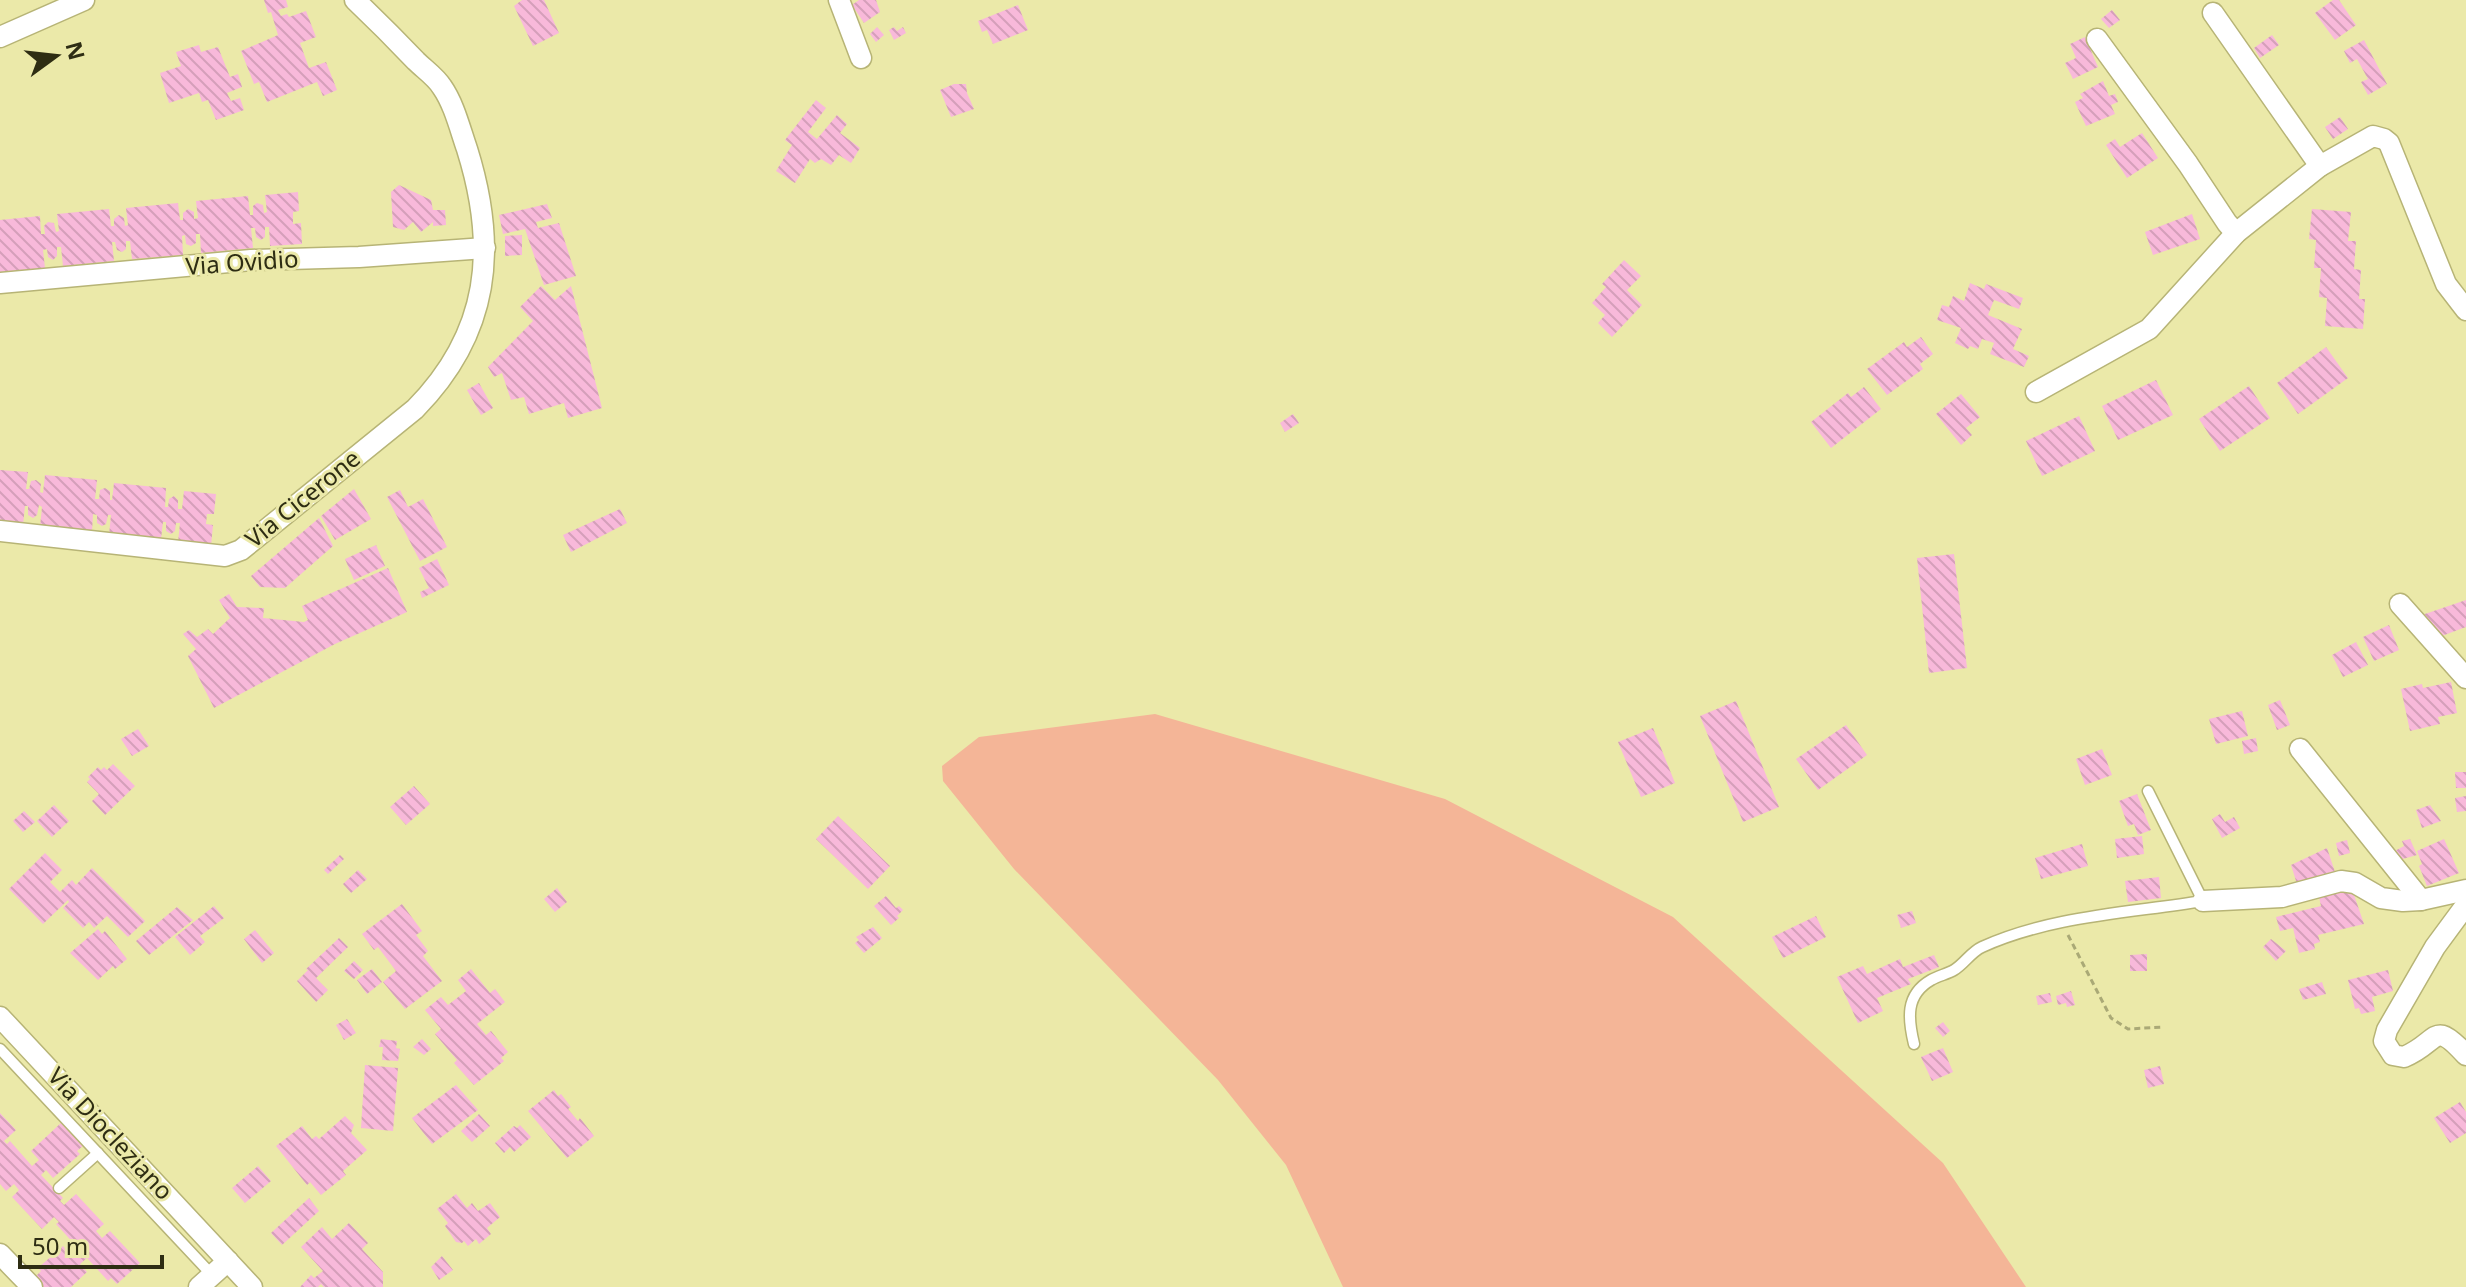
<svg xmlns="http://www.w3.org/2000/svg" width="2466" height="1287" font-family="'Noto Sans',sans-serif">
  <defs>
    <pattern id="building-back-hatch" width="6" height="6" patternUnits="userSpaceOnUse" patternTransform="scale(2)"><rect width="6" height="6" fill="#f8b9da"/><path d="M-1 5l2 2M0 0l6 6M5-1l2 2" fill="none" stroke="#d59fba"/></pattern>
  </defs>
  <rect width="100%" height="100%" fill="#ebe9a9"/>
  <!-- green -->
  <path fill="#f4b597" d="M1155 714 1445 799 1673 917 1943 1163 2026 1287H1343L1286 1165 1218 1080 1014 869 943 781 942 766 979 737Z"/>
  <!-- building -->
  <g fill="url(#building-back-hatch)">
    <path d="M264 0H286L288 7 278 10 281 16 287 14 289 17 306 11 316 37 300 43 309 68 326 62 337 90 323 96 317 82 267 102 259 82 254 84 241 51 278 35 271 12 268 13Z"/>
    <path d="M522 0H544L559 33 533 46 514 6Z"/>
    <path d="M859 0H876L880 12 864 23 852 5Z"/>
    <path d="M2333 0H2339L2356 25 2335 40 2315 13Z"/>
    <path d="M1018 5 1028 30 993 44 987 30 982 32 978 21Z"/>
    <path d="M2112 10 2120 20 2109 28 2101 19Z"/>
    <path d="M877 27 884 35 876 42 870 34Z"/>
    <path d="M894 27 897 31 903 27 906 33 894 40 889 30Z"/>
    <path d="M2272 35 2279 45 2260 58 2254 48Z"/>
    <path d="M2085 37 2098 67 2073 79 2065 63 2076 58 2070 44Z"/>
    <path d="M2364 40 2387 84 2368 95 2361 82 2368 79 2357 59 2350 63 2344 51Z"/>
    <path d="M199 45 201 52 218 47 230 77 238 74 242 87 227 93 231 101 240 98 244 110 216 120 208 100 202 102 199 93 169 103 160 73 181 66 176 52Z"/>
    <path d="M2103 81 2109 96 2115 94 2118 102 2111 105 2115 114 2086 126 2075 102 2083 98 2080 94Z"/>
    <path d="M954 84H966L967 93 974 109 951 117 940 90Z"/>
    <path d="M816 100 826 108 808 132 817 139 837 115 847 124 840 133 860 148 851 163 839 155 831 165 821 159 815 163 810 159 795 183 776 171 792 145 785 140Z"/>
    <path d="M2340 117 2348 129 2333 139 2325 127Z"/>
    <path d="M2142 133 2158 158 2127 178 2106 145 2115 139 2120 147Z"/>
    <path d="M399 185 431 200 433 210H445L446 225 433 226V222L421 232 413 222 404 230 393 227 391 192Z"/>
    <path d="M298 192 299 211 293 212V224L301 223 302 244 270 246 269 227H265V237L261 240 256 237 255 228H251L253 248 201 253 200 234H196V243L191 246 186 244 185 235 182 236 183 255 132 259 130 241H126V249L122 252 117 250 115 242H112L114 261 63 266 61 247H57V256L53 260 48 257 47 249 43 250 45 268 0 272V220L40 216 41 234H45L44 226 48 222 54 223 56 232 59 231 57 214 109 209 111 226H114V219L119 215 124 218 125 226 128 225 126 208 178 203 180 220H183V213L188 209 194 212V219L198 218 196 201 248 196 250 215H253V206L257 203 263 205 264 213 267 212 265 195Z"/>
    <path d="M547 204 552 218 536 222 538 228 559 223 576 276 544 285 525 229 503 234 499 215Z"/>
    <path d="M2312 209 2351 212 2348 241H2356L2354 269 2361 270 2359 299H2365L2363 329 2325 326 2327 298 2319 297 2321 268H2314L2316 240 2309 239Z"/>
    <path d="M2192 214 2200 239 2153 255 2145 232Z"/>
    <path d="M522 235V255L505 256V236Z"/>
    <path d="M1624 260 1641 276 1627 290 1642 305 1612 337 1598 323 1605 315 1592 303 1606 287 1602 284Z"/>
    <path d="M1970 283 1984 289 1986 284 2023 298 2019 309 1994 300 1988 315 2022 329 2013 349 2029 356 2024 367 1990 354 1994 343 1982 339 1978 349 1970 346 1968 349 1955 343 1961 328 1937 320 1942 305 1949 307 1953 296 1964 301Z"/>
    <path d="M541 286 555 300 571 286 602 408 568 418 564 403 529 414 524 397 511 400 502 373 494 377 488 367 533 321 520 307Z"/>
    <path d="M1921 337 1933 354 1920 364 1923 369 1887 395 1867 369 1904 342 1907 347Z"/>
    <path d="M2326 347 2348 378 2298 414 2277 383Z"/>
    <path d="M2156 380 2173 415 2118 440 2102 406Z"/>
    <path d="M479 383 493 408 481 415 467 390Z"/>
    <path d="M2249 386 2270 418 2220 451 2199 419Z"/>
    <path d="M1864 387 1881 409 1831 448 1811 422 1848 393 1851 397Z"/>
    <path d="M1961 394 1980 417 1966 428 1972 435 1961 445 1936 414Z"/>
    <path d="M1293 414 1299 423 1285 432 1280 423Z"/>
    <path d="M2079 416 2095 451 2042 476 2026 441Z"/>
    <path d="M0 470 28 472 26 489H29L31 481 36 480 41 484 40 492 43 493 45 475 97 480 95 499H99L100 490 105 488 110 491V500H112L114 483 166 488 165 507H168L169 499 174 496 178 500V509H182L184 491 216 494 214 514H207L206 524 213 525 211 546 178 543 180 523H176L175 531 171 534 166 531V522H163L161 539 109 535 111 515H108L106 524 102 526 97 523V515L93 514 92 532 40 527 42 507 39 505 37 515 33 518 28 515V506H25L23 525 0 522Z"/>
    <path d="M354 489 371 519 335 540 321 516Z"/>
    <path d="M400 490 408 507 423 499 447 547 420 561 387 497Z"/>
    <path d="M620 509 627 523 571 552 563 535Z"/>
    <path d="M319 518 333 546 285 588 260 587 251 576Z"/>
    <path d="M376 545 385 566 354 580 345 559Z"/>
    <path d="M1954 554 1967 668 1929 673 1917 558Z"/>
    <path d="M437 559 449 585 422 598 420 592 429 588 419 568Z"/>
    <path d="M388 568 407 612 335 644 214 708 188 656 196 649 183 634 189 630 197 637 208 629 213 634 230 618 219 600 229 594 237 607 264 608 263 618 304 622 308 620 302 606Z"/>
    <path d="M2466 600V627L2439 637 2419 616Z"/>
    <path d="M2389 625 2399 650 2374 661 2363 637Z"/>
    <path d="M2356 642 2368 665 2343 677 2332 655Z"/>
    <path d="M2451 682 2457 713 2438 717 2440 724 2410 731 2401 689 2422 684 2423 688Z"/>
    <path d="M2280 700 2290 725 2277 730 2268 705Z"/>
    <path d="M1736 701 1779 807 1743 822 1700 716Z"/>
    <path d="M2242 711 2248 736 2216 744 2209 719Z"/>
    <path d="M1846 725 1867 755 1818 790 1796 759Z"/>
    <path d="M1653 728 1675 783 1641 797 1618 742Z"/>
    <path d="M138 729 149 746 132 756 121 739Z"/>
    <path d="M2256 738 2258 751 2244 754 2242 741Z"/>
    <path d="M2102 749 2112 775 2085 785 2076 759Z"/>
    <path d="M113 764 135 786 105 815 92 801 99 794 87 782 90 779 88 777 98 767 101 770 104 767 107 770Z"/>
    <path d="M2455 772H2466V788H2456Z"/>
    <path d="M414 786 430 804 406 825 390 807Z"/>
    <path d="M2137 794 2151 830 2138 835 2134 824 2128 826 2119 801Z"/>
    <path d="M2466 796V811L2457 812 2455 798Z"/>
    <path d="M54 805 69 821 52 837 37 821Z"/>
    <path d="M2430 805 2441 821 2422 828 2416 810Z"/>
    <path d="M24 811 35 822 23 832 13 821Z"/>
    <path d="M2220 814 2225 822 2234 817 2240 828 2222 838 2212 819Z"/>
    <path d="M838 816 890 866 868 889 816 839Z"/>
    <path d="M2142 836 2144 854 2117 858 2115 839Z"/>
    <path d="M2410 839 2417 855 2399 860 2393 852 2404 846 2402 841Z"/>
    <path d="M2444 839 2459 873 2427 886 2419 866 2422 864 2417 851Z"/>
    <path d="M2347 840 2350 853 2339 856 2336 843Z"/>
    <path d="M2082 844 2088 866 2041 879 2035 858Z"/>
    <path d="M2327 848 2336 875 2298 887 2291 865Z"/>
    <path d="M45 853 62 870 50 882 60 892 72 880 76 885 92 868 145 921 128 937 107 916 94 928 89 922 83 928 63 908 69 902 68 900 43 924 9 889Z"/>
    <path d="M340 855 344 859 328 874 324 870Z"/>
    <path d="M358 870 367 879 351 893 343 884Z"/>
    <path d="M2159 877 2161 898 2128 902 2125 881Z"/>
    <path d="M557 888 567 902 555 912 544 899Z"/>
    <path d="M2352 889 2364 924 2318 935 2320 942 2314 944 2315 949 2299 953 2293 928 2280 931 2276 917 2321 906 2319 897Z"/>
    <path d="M886 896 896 908 899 906 903 910 897 916 899 918 891 925 874 906Z"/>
    <path d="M402 904 422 931 416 935 428 951 423 956 442 981 405 1009 383 982 396 971 378 947 374 950 362 934Z"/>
    <path d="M214 906 224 918 200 936 205 942 190 955 175 937Z"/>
    <path d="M177 907 193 920 149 955 136 941Z"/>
    <path d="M1912 911 1916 923 1901 928 1897 915Z"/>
    <path d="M1816 916 1826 937 1783 958 1772 937Z"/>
    <path d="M873 927 882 938 864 953 855 943 859 940 856 937Z"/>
    <path d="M98 929 102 934 105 931 127 959 115 969 113 966 98 980 70 953Z"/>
    <path d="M255 930 274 953 262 963 244 939Z"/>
    <path d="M339 938 348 947 316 978 328 990 316 1002 297 981 308 970 306 969Z"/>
    <path d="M2271 939 2286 951 2276 961 2263 947Z"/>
    <path d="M2147 954V971H2130V955Z"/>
    <path d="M1934 955 1939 967 1908 979 1911 984 1877 998 1883 1011 1858 1023 1837 977 1863 966 1867 974 1900 959 1903 967Z"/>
    <path d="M354 961 363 970 354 979 344 971Z"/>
    <path d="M372 969 382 982 367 994 357 980Z"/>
    <path d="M471 969 490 993 495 989 505 1002 477 1024 486 1035 491 1031 508 1052 501 1058 504 1061 474 1085 454 1063 457 1060 435 1034 441 1029 425 1010 441 997 448 1005 466 991 458 980Z"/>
    <path d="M2388 970 2393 991 2372 997 2375 1011 2361 1014 2359 1008 2355 1009 2348 980Z"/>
    <path d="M2322 982 2326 994 2303 1000 2299 989Z"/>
    <path d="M2071 991 2075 1005 2067 1007 2066 1003 2058 1005 2056 996Z"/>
    <path d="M2050 993 2052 1002 2038 1005 2036 996Z"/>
    <path d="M347 1019 356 1033 344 1040 336 1025Z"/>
    <path d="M1943 1022 1950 1031 1943 1037 1935 1028Z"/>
    <path d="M381 1039 397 1041 396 1048 400 1049 398 1061 382 1060 383 1047H379Z"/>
    <path d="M422 1039 431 1049 424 1055 413 1047Z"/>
    <path d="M1943 1048 1953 1072 1932 1081 1921 1057Z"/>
    <path d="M365 1065 398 1068 393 1131 361 1128Z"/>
    <path d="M2160 1066 2164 1084 2148 1088 2144 1070Z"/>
    <path d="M456 1085 478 1110 432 1144 412 1118Z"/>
    <path d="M554 1090 558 1096 561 1094 571 1107 568 1109 578 1121 580 1118 594 1136 567 1158 528 1111Z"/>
    <path d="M2460 1102 2466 1112V1133L2450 1143 2434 1118Z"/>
    <path d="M0 1113 16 1130 4 1141 7 1144 10 1141 32 1166 39 1160 31 1151 62 1122 84 1145 77 1151 80 1154 53 1178 46 1170 41 1175 63 1198 60 1201 64 1205 76 1194 104 1224 96 1231 102 1238 110 1231 140 1263 117 1284 111 1278 108 1281 87 1258 80 1264 87 1272 71 1287H43L34 1278 41 1271 38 1268 63 1246 71 1255 78 1248 56 1224 59 1222 54 1217 42 1229 12 1197 19 1190 14 1184 6 1191 0 1184Z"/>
    <path d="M479 1114 490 1126 472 1142 461 1131Z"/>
    <path d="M345 1116 354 1125 351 1133 367 1150 343 1171 346 1175 321 1195 310 1182 307 1185 276 1146 302 1126 312 1139 316 1136 319 1139Z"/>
    <path d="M520 1125 531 1137 514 1152 510 1147 504 1153 495 1143 514 1126 517 1128Z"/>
    <path d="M258 1166 271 1181 245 1203 232 1188Z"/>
    <path d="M456 1194 467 1208 472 1203 478 1211 490 1203 500 1217 487 1228 491 1234 479 1244 476 1239 468 1246 464 1241 462 1243 456 1242 445 1226 448 1223 437 1209Z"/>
    <path d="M309 1198 319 1211 282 1245 271 1233Z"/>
    <path d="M349 1223 368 1243 362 1249 383 1272V1287H324L321 1284 318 1287H300L311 1275 314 1278 323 1271 301 1247 322 1227 332 1239Z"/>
    <path d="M442 1256 453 1270 439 1280 431 1267Z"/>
  </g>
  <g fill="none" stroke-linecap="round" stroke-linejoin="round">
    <defs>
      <g id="lane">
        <path d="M1914 1044C1908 1019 1905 995 1931 980 1938 976 1947 974 1954 970 1964 964 1971 952 1982 947 2050 916 2129 913 2203 901L2148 791"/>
        <path d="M0 1049 212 1275"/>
        <path d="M59 1188 98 1153"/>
      </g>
      <g id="street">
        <path d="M839 0 861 58"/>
        <path d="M2213 13 2320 166"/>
        <path d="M0 37 84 0"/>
        <path d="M2097 39 2188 164 2227 223 2236 233"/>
        <path d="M0 283 251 260 359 257 485 248"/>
        <path d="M2036 392 2149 329 2236 233 2320 166 2373 136 2384 139 2389 143 2446 284 2466 310"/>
        <path d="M0 531 225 556 241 550 415 409C490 333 498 248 467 149 460 129 454 104 442 87 436 77 424 69 416 61 396 40 376 20 355 0"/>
        <path d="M2400 604 2466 678"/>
        <path d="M2300 749 2421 900 2466 890"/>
        <path d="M2203 901 2282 897 2341 881 2355 883 2381 898 2403 901 2421 900"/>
        <path d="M2466 905 2435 947 2387 1030 2384 1041 2393 1055 2404 1057C2440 1042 2432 1018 2466 1055"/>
        <path d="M0 1017 252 1287"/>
        <path d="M0 1254 32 1287"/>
        <path d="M199 1287 228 1261"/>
      </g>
    </defs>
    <!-- lane casing -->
    <use href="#lane" stroke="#b7b476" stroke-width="13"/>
    <!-- street casing -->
    <use href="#street" stroke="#b7b476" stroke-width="23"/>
    <!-- path -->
    <path stroke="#aaa976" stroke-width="3" stroke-dasharray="6 4" stroke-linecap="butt" d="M2068 935 2111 1018 2128 1029 2164 1027"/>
    <!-- lane -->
    <use href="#lane" stroke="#fff" stroke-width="10"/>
    <!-- street -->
    <use href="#street" stroke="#fff" stroke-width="20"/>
  </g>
  <g text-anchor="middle" stroke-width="6" stroke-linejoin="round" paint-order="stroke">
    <!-- street labels -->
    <g font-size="24" fill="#2e2d13" stroke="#ebe9a9">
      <text transform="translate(242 263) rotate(-4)" y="8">Via Ovidio</text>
      <text transform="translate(303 499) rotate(-39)" y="8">Via Cicerone</text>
      <text transform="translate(110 1134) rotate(47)" y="8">Via Diocleziano</text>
    </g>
  </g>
  <!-- north arrow -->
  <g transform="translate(56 56) rotate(75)" stroke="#ebe9a9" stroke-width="6" paint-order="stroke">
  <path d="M0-6L14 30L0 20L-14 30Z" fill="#2e2d13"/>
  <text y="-12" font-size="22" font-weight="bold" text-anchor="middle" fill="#2e2d13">N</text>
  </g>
  <!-- scale -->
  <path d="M20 1255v12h142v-12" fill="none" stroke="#2e2d13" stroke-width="4"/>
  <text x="32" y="1255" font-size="24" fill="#2e2d13" stroke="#ebe9a9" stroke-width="6" paint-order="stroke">50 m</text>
</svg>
